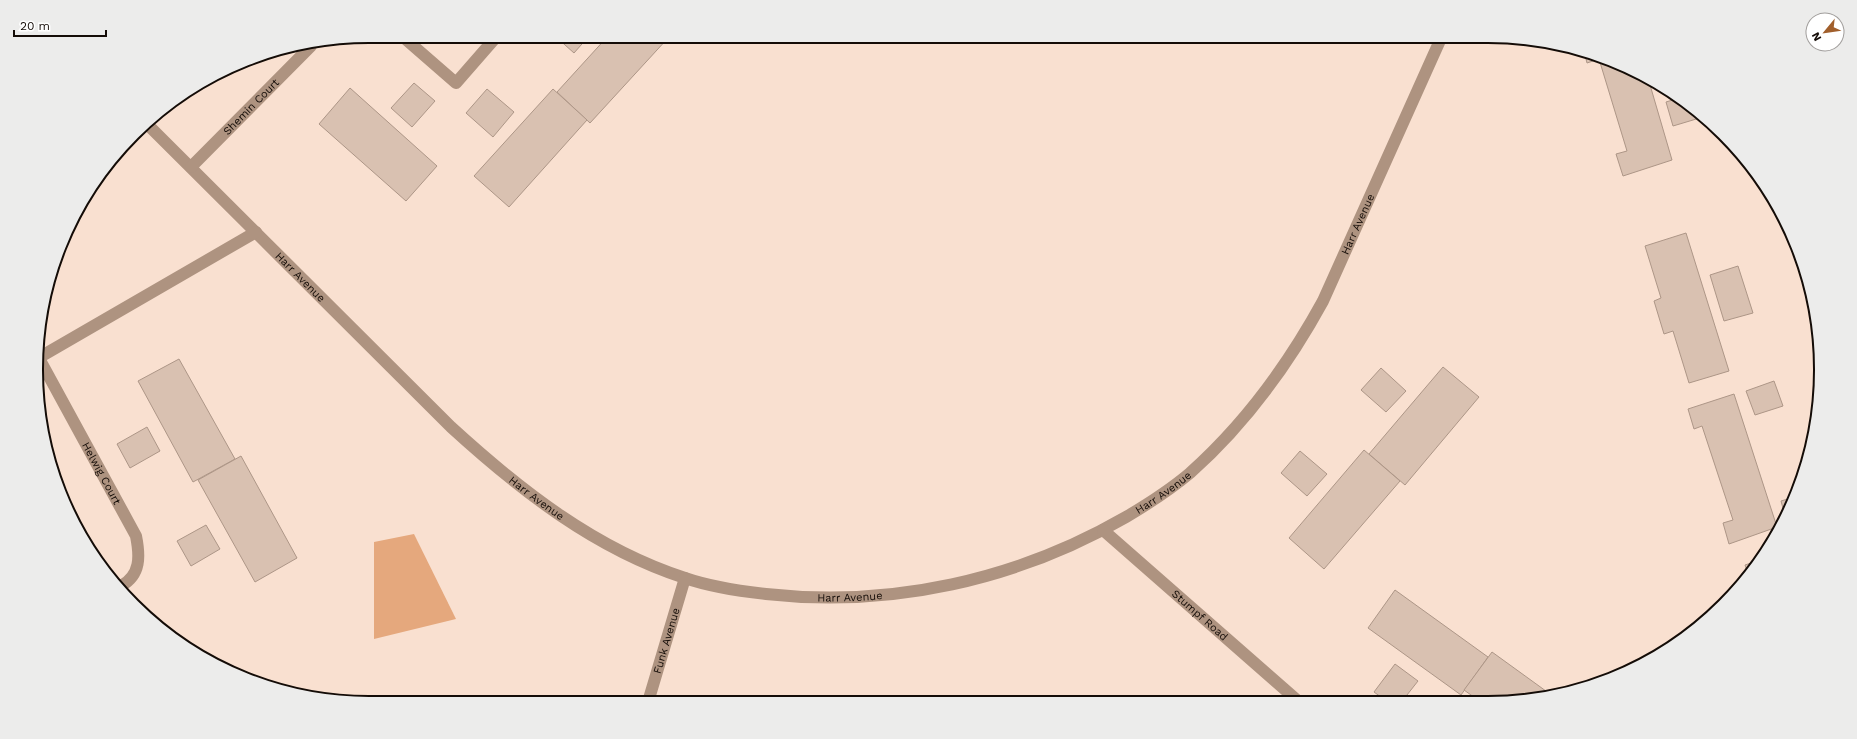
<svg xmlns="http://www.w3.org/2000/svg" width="1857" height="739" font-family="'Work Sans',sans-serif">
  <rect width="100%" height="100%" fill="#f9e0d0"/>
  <!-- green -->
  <path fill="#e5a87d" d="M414 534 456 619 374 639V542Z"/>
  <!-- building -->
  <g fill="#d9c1b1" stroke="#ad9687">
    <path d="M555 36H589L574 53Z"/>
    <path d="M608 36H666L668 38 590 123 557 92Z"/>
    <path d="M1584 51 1635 70 1648 78 1672 160 1623 176 1616 154 1627 151 1599 59 1587 63Z"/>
    <path d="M414 83 435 101 412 127 391 108Z"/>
    <path d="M350 88 437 166 406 201 319 124Z"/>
    <path d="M487 89 514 112 493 137 466 113Z"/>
    <path d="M553 89 587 120 509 207 474 176Z"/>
    <path d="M1679 98 1691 105 1703 117 1673 126 1666 102Z"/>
    <path d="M1686 233 1729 371 1689 383 1673 331 1664 334 1654 301 1661 298 1645 246Z"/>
    <path d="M1738 266 1753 313 1724 321 1710 275Z"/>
    <path d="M179 359 235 459 193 482 138 381Z"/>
    <path d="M1443 367 1479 397 1405 485 1369 454Z"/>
    <path d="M1381 368 1406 391 1386 412 1361 390Z"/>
    <path d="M1774 381 1783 406 1755 415 1746 391Z"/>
    <path d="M1734 394 1777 527 1729 544 1723 523 1733 520 1702 426 1694 429 1688 409Z"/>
    <path d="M147 427 160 451 130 468 117 444Z"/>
    <path d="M1364 450 1400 481 1324 569 1289 538Z"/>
    <path d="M1300 451 1327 474 1307 496 1281 473Z"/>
    <path d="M241 456 297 558 255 582 198 480Z"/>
    <path d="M1791 498 1784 512 1781 501Z"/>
    <path d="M206 525 220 549 191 566 177 541Z"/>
    <path d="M1760 560 1748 574 1745 565Z"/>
    <path d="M1395 590 1488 657 1461 695 1368 628Z"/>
    <path d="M1492 652 1539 686 1550 694 1531 700H1478L1464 690Z"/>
    <path d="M1395 664 1418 681 1403 700H1385L1374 692Z"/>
  </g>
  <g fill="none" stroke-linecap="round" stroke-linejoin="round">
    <!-- minor -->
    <g stroke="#ae9380" stroke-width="12">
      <path d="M402 36 456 83 497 36"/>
      <path id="s1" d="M146 123 451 427C520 490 595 549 685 578 711 587 739 591 766 594 891 608 1017 580 1126 517 1148 504 1170 490 1190 473 1245 424 1288 365 1323 301L1442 36"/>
      <path id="s2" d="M191 167 311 46"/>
      <path d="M1800 255 1806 275"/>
      <path d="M40 357 256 232"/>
      <path id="s3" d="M40 360 136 536C140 556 141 575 121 586"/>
      <path id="s4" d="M1103 530 1298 701"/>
      <path id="s5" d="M648 702 685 578"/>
    </g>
  </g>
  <g text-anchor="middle" stroke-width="3" stroke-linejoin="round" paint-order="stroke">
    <!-- street labels -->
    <g font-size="11" fill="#140c07" stroke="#fff">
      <text dy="4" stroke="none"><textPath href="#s2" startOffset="85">Shemin Court</textPath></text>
      <text dy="4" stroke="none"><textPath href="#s1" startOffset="1549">Harr Avenue</textPath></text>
      <text dy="4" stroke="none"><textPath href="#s1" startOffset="218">Harr Avenue</textPath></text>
      <text dy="4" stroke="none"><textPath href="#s3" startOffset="129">Helwig Court</textPath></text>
      <text dy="4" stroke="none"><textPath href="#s1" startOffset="1213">Harr Avenue</textPath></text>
      <text dy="4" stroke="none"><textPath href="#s1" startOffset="542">Harr Avenue</textPath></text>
      <text dy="4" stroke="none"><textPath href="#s1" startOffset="878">Harr Avenue</textPath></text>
      <text dy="4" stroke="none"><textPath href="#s4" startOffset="129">Stumpf Road</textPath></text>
      <text dy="4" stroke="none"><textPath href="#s5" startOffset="64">Funk Avenue</textPath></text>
    </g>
  </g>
  <!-- crop -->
  <path d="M0 0H1857V739H0ZM369 43H1488A326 326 0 0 1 1814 369V370A326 326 0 0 1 1488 696H369A326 326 0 0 1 43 370V369A326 326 0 0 1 369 43Z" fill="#ececeb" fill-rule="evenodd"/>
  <path fill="none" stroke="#140c07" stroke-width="2" d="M369 43H1488A326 326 0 0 1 1814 369V370A326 326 0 0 1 1488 696H369A326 326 0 0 1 43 370V369A326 326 0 0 1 369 43Z"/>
  <!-- north arrow -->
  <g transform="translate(1825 32) rotate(241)"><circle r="19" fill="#ffffff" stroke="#a19e9c"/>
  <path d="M0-3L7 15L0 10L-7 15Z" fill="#a15f2c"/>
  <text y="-6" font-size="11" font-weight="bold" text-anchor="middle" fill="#140c07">N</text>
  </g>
  <!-- scale -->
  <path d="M14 30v6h92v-6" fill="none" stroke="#140c07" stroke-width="2"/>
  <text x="20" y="30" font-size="12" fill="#140c07" stroke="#ffffff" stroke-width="3" paint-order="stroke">20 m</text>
</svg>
